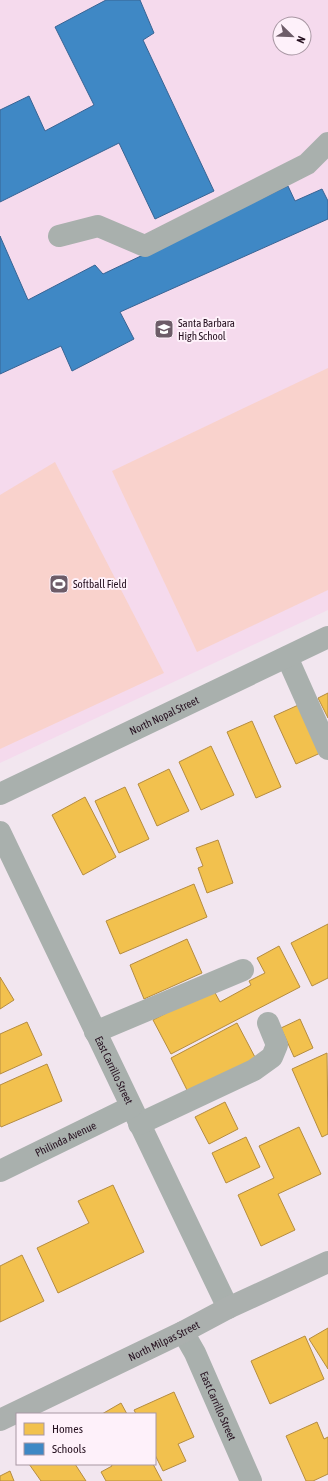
<svg xmlns="http://www.w3.org/2000/svg" width="328" height="1481" font-family="'Asap Condensed',sans-serif">
  <rect width="100%" height="100%" fill="#f2e6ef"/>
  <!-- built -->
  <path fill="#f5daed" fill-rule="evenodd" d="M0 0H328V610L0 763ZM280 24H304V48H280Z"/>
  <!-- green -->
  <g fill="#f9d2cc">
    <path d="M328 368V590L197 652 112 471Z"/>
    <path d="M55 462 164 673 0 749V495Z"/>
  </g>
  <!-- homes -->
  <g fill="#f2c14e" stroke="#b58c40">
    <path d="M328 693V718L318 698Z"/>
    <path d="M305 702 327 750 296 764 274 716Z"/>
    <path d="M252 721 281 787 256 798 227 732Z"/>
    <path d="M211 746 234 795 201 810 179 762Z"/>
    <path d="M169 769 189 811 157 826 138 784Z"/>
    <path d="M125 787 149 839 119 853 95 801Z"/>
    <path d="M85 797 116 857 83 875 52 815Z"/>
    <path d="M218 840 233 883 207 893 198 868 203 866 196 848Z"/>
    <path d="M194 884 207 917 120 954 106 921Z"/>
    <path d="M328 924V978L312 986 291 943Z"/>
    <path d="M187 939 202 973 144 999 130 965Z"/>
    <path d="M279 946 300 987 171 1054 153 1020 213 989 220 1002 251 985 249 981 265 973 257 958Z"/>
    <path d="M0 977 14 1000 0 1009Z"/>
    <path d="M300 1019 313 1048 294 1057 281 1028Z"/>
    <path d="M27 1022 42 1055 0 1074V1034Z"/>
    <path d="M237 1023 257 1061 190 1096 171 1058Z"/>
    <path d="M327 1053 328 1134 322 1137 292 1069Z"/>
    <path d="M47 1064 62 1101 1 1127 0 1125V1085Z"/>
    <path d="M225 1102 238 1129 209 1144 195 1117Z"/>
    <path d="M299 1127 321 1174 278 1194 295 1230 261 1246 238 1195 274 1178 259 1146Z"/>
    <path d="M246 1137 260 1167 226 1183 212 1153Z"/>
    <path d="M113 1185 144 1252 58 1293 37 1248 89 1223 78 1201Z"/>
    <path d="M22 1255 44 1301 0 1322V1266Z"/>
    <path d="M328 1328V1369L309 1339Z"/>
    <path d="M305 1336 324 1379 270 1404 251 1361Z"/>
    <path d="M174 1392 194 1437 178 1444 186 1461 163 1471 155 1455V1414H136L134 1410Z"/>
    <path d="M121 1403 127 1414H102Z"/>
    <path d="M317 1422 324 1439 328 1437V1474L313 1481H306L286 1436Z"/>
    <path d="M29 1464H75L86 1481H41Z"/>
    <path d="M111 1464H153L162 1481H106L101 1472 112 1466Z"/>
    <path d="M10 1471 14 1481H0V1476Z"/>
  </g>
  <!-- schools -->
  <g fill="#3f88c5" stroke="#386494">
    <path d="M106 0H140L154 33 143 40 214 191 155 219 119 143 0 202V110L29 96 45 131 94 105 55 27Z"/>
    <path d="M288 186 295 201 322 189 328 201V219L120 312 134 339 72 371 61 346 0 374V236L28 300 95 265 103 274Z"/>
  </g>
  <g fill="none" stroke-linecap="round" stroke-linejoin="round">
    <!-- minor -->
    <g stroke="#a9b0ad" stroke-width="22">
      <path d="M59 236 98 226 145 246 307 164 328 143"/>
      <path d="M287 657 328 749"/>
      <path id="s1" d="M0 794 328 637"/>
      <path id="s2" d="M0 832 228 1308"/>
      <path d="M95 1032 243 970"/>
      <path d="M139 1124 254 1070 272 1057 277 1045 268 1023"/>
      <path id="s3" d="M0 1171 131 1107"/>
      <path id="s4" d="M183 1332 195 1353 251 1481"/>
    </g>
    <!-- major -->
    <path stroke="#abb0ae" stroke-width="22" id="s5" d="M0 1420 183 1332 228 1308 328 1262"/>
  </g>
  <!-- icons -->
  <defs>
    <symbol id="school-square" viewBox="-11 -11 22 22"><rect x="-9" y="-9" width="18" height="18" rx="4" fill="#6d5c68" stroke="#fef1fa"/><path d="M0-5L7-2L0 1L-7-2ZM-4 1L0 2.5L4 1V4Q0 6-4 4Z" fill="#fff"/></symbol>
    <symbol id="stadium-square" viewBox="-11 -11 22 22"><rect x="-9" y="-9" width="18" height="18" rx="4" fill="#6d5c68" stroke="#fef1fa"/><path d="M0-5a6.5 5 0 1 0 0 10a6.5 5 0 1 0 0-10ZM-3.5-1.8h7v3.6h-7Z" fill="#fff"/></symbol>
  </defs>
  <g fill-rule="evenodd">
    <use href="#school-square" x="153" y="318" width="22" height="22"/>
    <use href="#stadium-square" x="48" y="573" width="22" height="22"/>
  </g>
  <g text-anchor="middle" stroke-width="4" stroke-linejoin="round" paint-order="stroke">
    <!-- poi labels -->
    <g font-size="11" fill="#261120" stroke="#fef1fa" text-anchor="start">
      <text x="178" y="327">Santa Barbara<tspan x="178" dy="13">High School</tspan></text>
      <text x="73" y="588">Softball Field</text>
    </g>
    <!-- street labels -->
    <g font-size="11" fill="#261120" stroke="#fef1fa">
      <text dy="4" stroke="none"><textPath href="#s1" startOffset="182">North Nopal Street</textPath></text>
      <text dy="4" stroke="none"><textPath href="#s2" startOffset="264">East Carrillo Street</textPath></text>
      <text dy="4" stroke="none"><textPath href="#s3" startOffset="73">Philinda Avenue</textPath></text>
      <text dy="4" stroke="none"><textPath href="#s5" startOffset="182">North Milpas Street</textPath></text>
      <text dy="4" stroke="none"><textPath href="#s4" startOffset="82">East Carrillo Street</textPath></text>
    </g>
  </g>
  <!-- legend -->
  <rect x="16" y="1413" width="140" height="52" fill="#fef1fa" stroke="#a897a3"/>
  <rect x="24" y="1423" width="20" height="12" fill="#f2c14e" stroke="#a897a3"/>
  <text x="52" y="1433" font-size="12" fill="#261120">Homes</text>
  <rect x="24" y="1443" width="20" height="12" fill="#3f88c5" stroke="#a897a3"/>
  <text x="52" y="1453" font-size="12" fill="#261120">Schools</text>
  <!-- north arrow -->
  <g transform="translate(292 36) rotate(113)"><circle r="19" fill="#fef1fa" stroke="#a897a3"/>
  <path d="M0-3L7 15L0 10L-7 15Z" fill="#6d5c68"/>
  <text y="-6" font-size="11" font-weight="bold" text-anchor="middle" fill="#261120">N</text>
  </g>
</svg>
